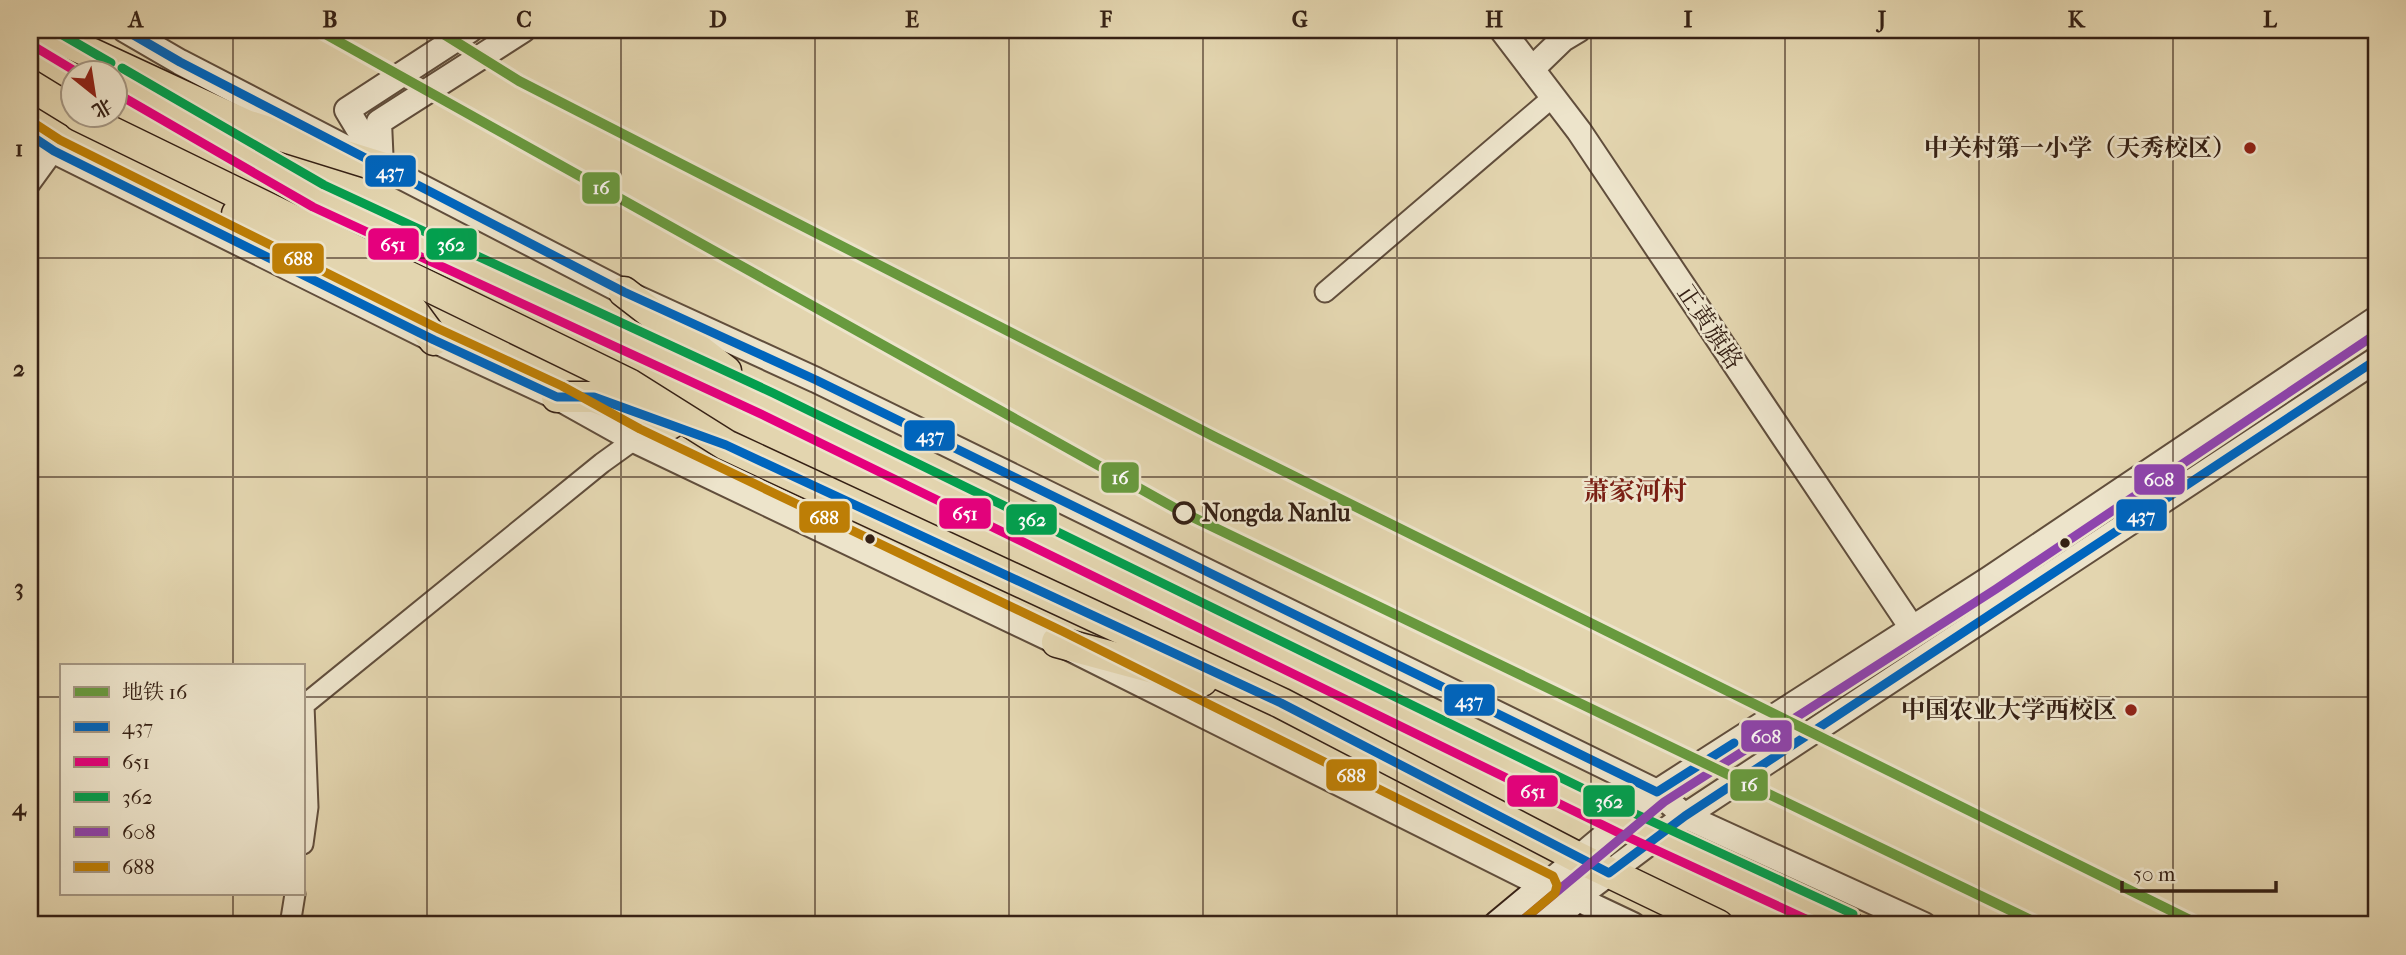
<svg xmlns="http://www.w3.org/2000/svg" width="2406" height="955" font-family="'IM FELL French Canon','Noto Serif SC',serif">
  <rect width="100%" height="100%" fill="#e3d5af"/>
  <filter id="stains"><feTurbulence type="fractalNoise" baseFrequency=".00286" numOctaves="4"/><feColorMatrix values="0 0 0 0 .2 0 0 0 0 .09 0 0 0 0 .02 0 0 0 .5 -.17"/></filter>
  <radialGradient id="worn" r=".72"><stop offset=".6" stop-color="#630" stop-opacity="0"/><stop offset="1" stop-color="#630" stop-opacity=".3"/></radialGradient>
  <g fill="none" stroke-linecap="round" stroke-linejoin="round">
    <defs>
      <g id="minor">
        <path d="M30 184 54 151"/>
        <path d="M1325 292 1553 97"/>
        <path d="M303 844 308 807 304 705 602 463 634 440"/>
        <path d="M290 925 295 894"/>
      </g>
      <g id="tertiary">
        <path d="M125 30 180 62 624 292 816 380 1657 792 1685 816 1924 925"/>
        <path d="M1502 30 1579 131 1912 628"/>
        <path d="M1532 69 1563 39 1578 30"/>
        <path d="M30 135 54 151 434 340 557 397 634 440 1057 642 1545 886 1576 898 1633 925"/>
        <path d="M379 163 347 110 470 30"/>
        <path d="M381 167 379 122 523 30"/>
        <path d="M1545 886 1657 792 1989 579 2376 319"/>
        <path d="M1576 898 1685 816 2376 360"/>
      </g>
      <g id="secondary">
        <path d="M1498 925 1545 886"/>
        <path d="M1544 925 1576 898"/>
      </g>
      <g id="primary">
        <path d="M41 30 246 125 381 167"/>
        <path d="M116 79 318 196 768 404 1622 821 1848 925"/>
        <path d="M30 85 74 112"/>
        <path d="M79 116 629 384 726 445 1281 703 1577 857 1718 925"/>
        <path d="M237 214 412 310 434 340"/>
        <path d="M624 292 726 371"/>
        <path d="M557 397H594L670 424"/>
        <path d="M1057 642 1202 681"/>
      </g>
    </defs>
    <!-- minor casing -->
    <use href="#minor" stroke="#614e3c" stroke-width="23"/>
    <!-- tertiary casing -->
    <use href="#tertiary" stroke="#614e3c" stroke-width="28"/>
    <!-- secondary casing -->
    <use href="#secondary" stroke="#362115" stroke-width="32"/>
    <!-- primary casing -->
    <use href="#primary" stroke="#362115" stroke-width="33"/>
    <!-- minor -->
    <use href="#minor" stroke="#ede4cb" stroke-width="19"/>
    <!-- tertiary -->
    <use href="#tertiary" stroke="#ede4cb" stroke-width="24"/>
    <!-- secondary -->
    <use href="#secondary" stroke="#ede4cb" stroke-width="28"/>
    <!-- primary -->
    <use href="#primary" stroke="#e3d5af" stroke-width="30"/>
    <defs>
      <g id="bus-1">
        <path d="M125 30 180 62 624 292 816 380 1657 792 1734 743"/>
        <path d="M30 135 54 151 434 340 557 397H594L726 445 1281 703 1609 873 1685 816 2376 360"/>
      </g>
      <g id="bus-2">
        <path d="M30 44 80 74"/>
        <path d="M116 93 313 207 763 415 1617 832 1819 925"/>
      </g>
      <g id="bus-3">
        <path d="M54 30 111 63"/>
        <path d="M122 68 324 185 773 393 1627 810 1853 914"/>
      </g>
      <path id="bus-4" d="M1517 925 1664 802 1996 589 2376 334"/>
      <path id="bus-5" d="M37 125 60 140 439 329 562 386 640 429 1062 631 1553 876 1557 885 1555 893 1517 925"/>
    </defs>
    <!-- bus-1 casing -->
    <use href="#bus-1" stroke="#ede4cb" stroke-width="14"/>
    <!-- bus-2 casing -->
    <use href="#bus-2" stroke="#ede4cb" stroke-width="14"/>
    <!-- bus-3 casing -->
    <use href="#bus-3" stroke="#ede4cb" stroke-width="14"/>
    <!-- bus-4 casing -->
    <use href="#bus-4" stroke="#ede4cb" stroke-width="14"/>
    <!-- bus-5 casing -->
    <use href="#bus-5" stroke="#ede4cb" stroke-width="14"/>
    <!-- bus-1 -->
    <use href="#bus-1" stroke="#0065bd" stroke-width="9"/>
    <!-- bus-2 -->
    <use href="#bus-2" stroke="#e5007d" stroke-width="9"/>
    <!-- bus-3 -->
    <use href="#bus-3" stroke="#039f4e" stroke-width="9"/>
    <!-- bus-4 -->
    <use href="#bus-4" stroke="#8e44ad" stroke-width="9"/>
    <!-- bus-5 -->
    <use href="#bus-5" stroke="#bd7e06" stroke-width="9"/>
    <defs>
      <g id="metro-1">
        <path d="M318 30 1182 512 2041 925"/>
        <path d="M437 30 519 81 1215 437 2200 925"/>
      </g>
    </defs>
    <!-- metro-1 casing -->
    <use href="#metro-1" stroke="#ede4cb" stroke-width="16"/>
    <!-- metro-1 -->
    <use href="#metro-1" stroke="#689a3e" stroke-width="10"/>
  </g>
  <!-- grid -->
  <path fill="none" stroke="#362115" stroke-width="2" stroke-opacity="0.55" d="M233 30V666M427 30V925M621 30V925M815 30V925M1009 30V925M1203 30V925M1397 30V925M1591 30V925M1785 30V925M1979 30V925M2173 30V925M30 258H2376M30 477H2376M30 697H61M303 697H2376M233 894V925"/>
  <!-- markers -->
  <g fill="#8f2418" stroke="#ede4cb" stroke-width="2.5">
    <circle cx="2250" cy="148" r="7"/>
    <circle cx="2131" cy="710" r="7"/>
  </g>
  <circle fill="#ede4cb" stroke="#362115" stroke-width="3.5" cx="1184" cy="513" r="10"/>
  <g fill="#362115" stroke="#ede4cb" stroke-width="2.5">
    <circle cx="870" cy="539" r="6"/>
    <circle cx="2065" cy="543" r="6"/>
  </g>
  <g text-anchor="middle" stroke-width="5" stroke-linejoin="round" paint-order="stroke">
    <!-- poi labels -->
    <g font-size="24" font-weight="bold" fill="#362115" stroke="#ede4cb" text-anchor="end">
      <text x="2236" y="156">中关村第一小学（天秀校区）</text>
      <text x="2117" y="718">中国农业大学西校区</text>
    </g>
    <!-- street labels -->
    <g font-size="24" fill="#362115" stroke="#ede4cb">
      <text transform="translate(1710 327) rotate(56)" y="8">正黄旗路</text>
    </g>
    <!-- stop labels -->
    <g font-size="24" font-weight="bold" fill="#362115" stroke="#ede4cb" text-anchor="start">
      <text x="1202" y="521">Nongda Nanlu</text>
    </g>
    <!-- neighbourhood labels -->
    <g font-size="26" font-weight="bold" fill="#7a1f14" stroke="#ede4cb">
      <text x="1635" y="500">萧家河村</text>
    </g>
  </g>
  <g stroke="#ede4cb" stroke-width="2.5">
    <rect x="364" y="154" width="53" height="34" rx="7" fill="#0065bd"/>
    <rect x="581" y="171" width="40" height="34" rx="7" fill="#689a3e"/>
    <rect x="425" y="227" width="53" height="34" rx="7" fill="#039f4e"/>
    <rect x="367" y="227" width="53" height="34" rx="7" fill="#e5007d"/>
    <rect x="271" y="242" width="54" height="33" rx="7" fill="#bd7e06"/>
    <rect x="903" y="419" width="53" height="33" rx="7" fill="#0065bd"/>
    <rect x="1100" y="461" width="40" height="33" rx="7" fill="#689a3e"/>
    <rect x="2133" y="463" width="53" height="33" rx="7" fill="#8e44ad"/>
    <rect x="938" y="497" width="54" height="33" rx="7" fill="#e5007d"/>
    <rect x="2115" y="498" width="53" height="34" rx="7" fill="#0065bd"/>
    <rect x="798" y="500" width="53" height="34" rx="7" fill="#bd7e06"/>
    <rect x="1005" y="503" width="53" height="33" rx="7" fill="#039f4e"/>
    <rect x="1443" y="683" width="53" height="34" rx="7" fill="#0065bd"/>
    <rect x="1740" y="719" width="53" height="34" rx="7" fill="#8e44ad"/>
    <rect x="1325" y="758" width="53" height="34" rx="7" fill="#bd7e06"/>
    <rect x="1729" y="768" width="40" height="34" rx="7" fill="#689a3e"/>
    <rect x="1506" y="774" width="53" height="34" rx="7" fill="#e5007d"/>
    <rect x="1582" y="784" width="54" height="34" rx="7" fill="#039f4e"/>
  </g>
  <g font-size="19" text-anchor="middle" font-weight="bold" fill="#fff">
    <text x="390" y="178">437</text>
    <text x="601" y="194">16</text>
    <text x="451" y="251">362</text>
    <text x="393" y="251">651</text>
    <text x="298" y="265">688</text>
    <text x="930" y="442">437</text>
    <text x="1120" y="484">16</text>
    <text x="2159" y="486">608</text>
    <text x="965" y="520">651</text>
    <text x="2141" y="522">437</text>
    <text x="824" y="524">688</text>
    <text x="1032" y="526">362</text>
    <text x="1469" y="707">437</text>
    <text x="1766" y="743">608</text>
    <text x="1351" y="782">688</text>
    <text x="1749" y="791">16</text>
    <text x="1533" y="798">651</text>
    <text x="1609" y="808">362</text>
  </g>
  <!-- margin -->
  <rect width="2406" height="955" fill="none" stroke="#e3d5af" stroke-width="77"/>
  <!-- legend -->
  <rect x="60" y="664" width="245" height="231" fill="#ede4cb" stroke="#a49682" stroke-width="2"/>
  <rect x="74" y="687" width="35" height="10" fill="#689a3e" stroke="#a49682" stroke-width="2"/>
  <text x="122" y="699" font-size="21" fill="#362115">地铁 16</text>
  <rect x="74" y="722" width="35" height="10" fill="#0065bd" stroke="#a49682" stroke-width="2"/>
  <text x="122" y="734" font-size="21" fill="#362115">437</text>
  <rect x="74" y="757" width="35" height="10" fill="#e5007d" stroke="#a49682" stroke-width="2"/>
  <text x="122" y="769" font-size="21" fill="#362115">651</text>
  <rect x="74" y="792" width="35" height="10" fill="#039f4e" stroke="#a49682" stroke-width="2"/>
  <text x="122" y="804" font-size="21" fill="#362115">362</text>
  <rect x="74" y="827" width="35" height="10" fill="#8e44ad" stroke="#a49682" stroke-width="2"/>
  <text x="122" y="839" font-size="21" fill="#362115">608</text>
  <rect x="74" y="862" width="35" height="10" fill="#bd7e06" stroke="#a49682" stroke-width="2"/>
  <text x="122" y="874" font-size="21" fill="#362115">688</text>
  <!-- north arrow -->
  <g transform="translate(94 94) rotate(150)"><circle r="33" fill="#ede4cb" stroke="#a49682" stroke-width="2"/>
  <path d="M0-5L12 26L0 18L-12 26Z" fill="#8f2418"/>
  <text y="-10" font-size="19" font-weight="bold" text-anchor="middle" fill="#362115">北</text>
  </g>
  <!-- scale -->
  <path d="M2122 881v10h154v-10" fill="none" stroke="#362115" stroke-width="3.5"/>
  <text x="2133" y="881" font-size="21" fill="#362115" stroke="#ede4cb" stroke-width="5" paint-order="stroke">50 m</text>
  <rect x="38" y="38" width="2330" height="878" fill="none" stroke="#362115" stroke-width="2.5"/>
  <g font-size="23" text-anchor="middle" font-weight="bold" fill="#362115">
    <text x="136" y="27">A</text>
    <text x="330" y="27">B</text>
    <text x="524" y="27">C</text>
    <text x="718" y="27">D</text>
    <text x="912" y="27">E</text>
    <text x="1106" y="27">F</text>
    <text x="1300" y="27">G</text>
    <text x="1494" y="27">H</text>
    <text x="1688" y="27">I</text>
    <text x="1882" y="27">J</text>
    <text x="2076" y="27">K</text>
    <text x="2270" y="27">L</text>
    <text x="19" y="156">1</text>
    <text x="19" y="376">2</text>
    <text x="19" y="595">3</text>
    <text x="19" y="815">4</text>
  </g>
  <rect width="100%" height="100%" filter="url(#stains)"/>
  <rect width="100%" height="100%" fill="url(#worn)"/>
</svg>
